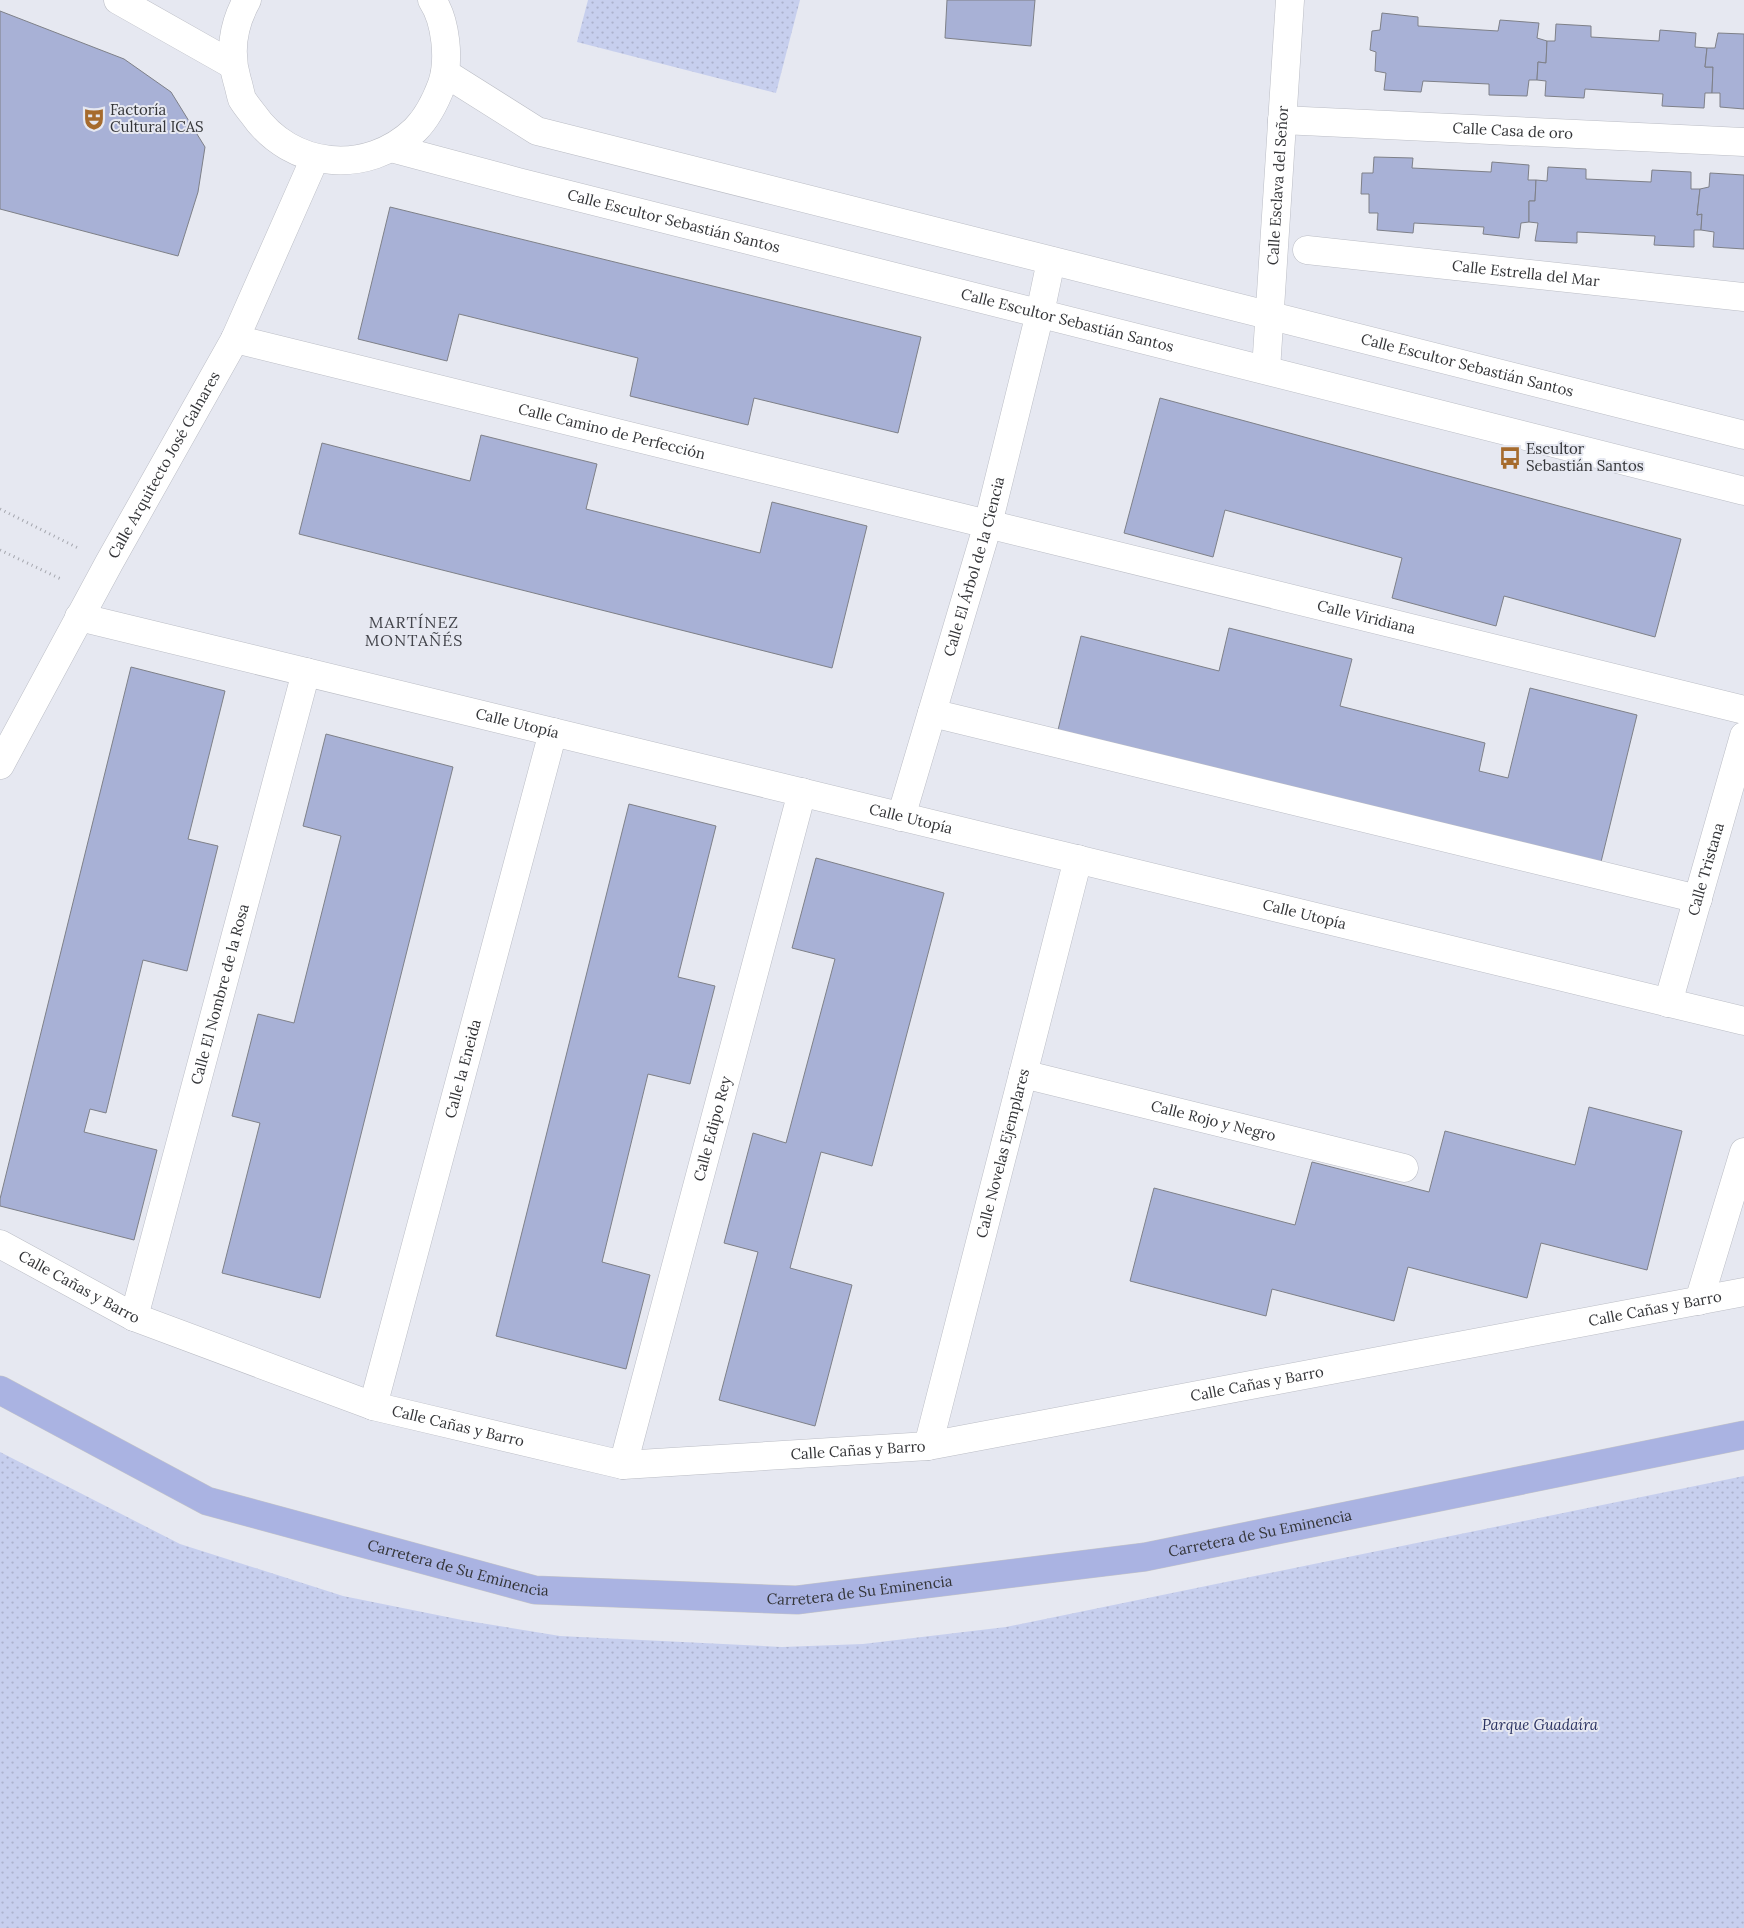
<svg xmlns="http://www.w3.org/2000/svg" width="1744" height="1928" font-family="Lora,serif">
  <defs>
    <pattern id="green-dots" width="8" height="8" patternUnits="userSpaceOnUse" patternTransform="scale(1.25)"><rect width="8" height="8" fill="#c7cfee"/><path d="M2 2h.1M6 6h.1" fill="none" stroke="#acb2cd" stroke-width="1.8" stroke-linecap="round"/></pattern>
  </defs>
  <rect width="100%" height="100%" fill="#e6e8f1"/>
  <!-- green -->
  <g fill="url(#green-dots)">
    <path d="M588 0H800L776 93 577 42Z"/>
    <path d="M0 1452 180 1544 343 1596 462 1620 560 1636 782 1647 863 1644 1006 1627 1744 1476V1928H0Z"/>
  </g>
  <!-- building -->
  <g fill="#a8b1d6" stroke="#7e8088">
    <path d="M947 0H1035L1031 46 945 38Z"/>
    <path d="M0 11 124 59 171 92 205 147 198 192 178 256 0 209Z"/>
    <path d="M1382 13 1418 17V26L1498 31 1500 20 1539 23 1537 38 1547 41 1546 63 1538 62 1537 80H1529L1527 96 1489 95V84L1423 81 1421 92 1384 90 1386 73 1375 71 1376 52 1370 50 1372 31 1380 30Z"/>
    <path d="M1556 24 1591 26V37L1659 41 1660 30 1696 33 1695 47 1707 48 1705 67H1713L1712 93H1705L1704 108 1662 106 1663 94 1585 89 1584 98 1545 96 1546 81 1537 80 1538 62 1546 63 1547 41H1555Z"/>
    <path d="M1718 33 1744 34V109L1720 107V93H1712L1713 67H1705L1707 48H1715Z"/>
    <path d="M1374 157 1413 158 1412 168 1491 172 1492 162 1529 165 1528 180H1536L1535 201H1529V222L1521 223 1519 238 1483 234 1484 227 1414 223 1413 233 1377 230 1378 213H1369V194H1361L1362 173H1373Z"/>
    <path d="M1548 167 1586 169V179L1651 182 1652 170 1691 172V189H1700L1697 215 1702 214 1701 230H1694V247L1654 245 1655 236 1577 232V243L1535 241 1538 223 1529 222V201H1535L1536 180 1547 181Z"/>
    <path d="M1710 173 1744 175V249L1713 247 1714 232 1701 230 1702 214 1697 215 1700 189 1709 187Z"/>
    <path d="M390 207 921 337 898 433 754 398 748 425 630 396 638 358 459 314 447 361 358 339Z"/>
    <path d="M1160 398 1681 539 1655 637 1504 596 1496 626 1392 598 1402 558 1225 510 1213 557 1124 533Z"/>
    <path d="M481 435 597 464 586 509 760 553 772 502 867 526 832 668 299 534 322 443 470 481Z"/>
    <path d="M1229 628 1352 659 1340 706 1485 743 1479 771 1508 778 1530 688 1637 715 1600 866 1058 730 1081 636 1219 671Z"/>
    <path d="M131 667 225 691 188 839 218 846 187 971 143 960 106 1113 90 1109 84 1132 157 1150 134 1240 0 1206V1199Z"/>
    <path d="M326 734 453 767 320 1298 222 1273 260 1123 232 1116 258 1014 294 1023 341 836 303 826Z"/>
    <path d="M629 804 716 826 678 977 715 986 690 1084 648 1074 602 1262 650 1275 626 1369 496 1336Z"/>
    <path d="M816 858 944 893 872 1166 821 1152 790 1268 852 1285 815 1426 719 1400 758 1252 724 1243 753 1133 786 1143 835 959 792 948Z"/>
    <path d="M1589 1107 1682 1131 1647 1270 1541 1243 1527 1298 1408 1267 1394 1321 1272 1289 1266 1316 1130 1281 1154 1188 1295 1225 1312 1162 1429 1192 1445 1131 1575 1165Z"/>
  </g>
  <g fill="none" stroke-linecap="round" stroke-linejoin="round">
    <defs>
      <g id="minor">
        <path d="M118 0 233 65"/>
        <path d="M247 0C233 25 229 53 237 80 239 86 240 93 242 99 245 104 249 109 253 114 291 169 367 176 415 130 428 117 436 100 442 84 450 60 446 21 432 0"/>
        <path id="s1" d="M445 73 537 131 1744 435"/>
        <path id="s2" d="M1282 120 1744 142"/>
        <path id="s3" d="M391 148 518 182 1744 491"/>
        <path id="s4" d="M1307 250 1744 297"/>
        <path id="s5" d="M235 339 1744 710"/>
        <path id="s6" d="M1266 370 1290 0"/>
        <path id="s7" d="M79 617 1744 1021"/>
        <path d="M932 713 1698 899"/>
        <path id="s8" d="M0 765 109 563 235 339 315 158"/>
        <path id="s9" d="M901 817 988 524 1040 313 1051 261"/>
        <path id="s10" d="M1668 1003 1744 736"/>
        <path id="s11" d="M1023 1074 1404 1168"/>
        <path id="s12" d="M0 1244 134 1317 373 1406 623 1465 928 1446 1744 1292"/>
        <path d="M1699 1301 1744 1152"/>
        <path id="s13" d="M134 1317 306 672"/>
        <path id="s14" d="M373 1406 553 732"/>
        <path id="s15" d="M928 1446 1078 859"/>
        <path id="s16" d="M623 1465 802 792"/>
      </g>
      <g id="major">
        <path id="s17" d="M0 1390 207 1501 535 1590 797 1600 1145 1557 1744 1435"/>
      </g>
    </defs>
    <!-- minor casing -->
    <use href="#minor" stroke="#bbbdc5" stroke-width="29"/>
    <!-- major casing -->
    <use href="#major" stroke="#c6c6c7" stroke-width="29"/>
    <!-- path -->
    <g stroke="#a4a6ad" stroke-width="3" stroke-dasharray="1 4" stroke-linecap="butt">
      <path d="M0 509 78 548"/>
      <path d="M0 550 63 580"/>
    </g>
    <!-- minor -->
    <use href="#minor" stroke="#fff" stroke-width="28"/>
    <!-- major -->
    <use href="#major" stroke="#aab3e2" stroke-width="28"/>
  </g>
  <!-- icons -->
  <defs>
    <symbol id="theatre-bare" viewBox="-9 -9 18 18"><path d="M-5-5.5Q0-4 5-5.5V0Q5 5 0 6Q-5 5-5 0ZM-3.3-2.5H-1v1.5H-3.3ZM1-2.5H3.3v1.5H1ZM-2.8 1Q0 5.5 2.8 1Z" fill="#a66b2d" stroke="#e6e8f1" stroke-width="2.5" paint-order="stroke"/></symbol>
    <symbol id="bus-bare" viewBox="-9 -9 18 18"><path d="M-5-6H5V4H4V6H2V4H-2V6H-4V4H-5ZM-3.5-4V0h7V-4ZM-3.5 1.2v1.5H-2V1.2ZM2 1.2v1.5H3.5V1.2Z" fill="#a66b2d" stroke="#e6e8f1" stroke-width="2.5" paint-order="stroke"/></symbol>
  </defs>
  <g fill-rule="evenodd">
    <use href="#theatre-bare" x="78" y="103" width="32" height="32"/>
    <use href="#bus-bare" x="1494" y="442" width="32" height="32"/>
  </g>
  <g text-anchor="middle" stroke-width="4" stroke-linejoin="round" paint-order="stroke">
    <!-- poi labels -->
    <g font-size="15" fill="#343538" stroke="#e6e8f1" text-anchor="start">
      <text x="110" y="115">Factoría<tspan x="110" dy="17">Cultural ICAS</tspan></text>
      <text x="1526" y="454">Escultor<tspan x="1526" dy="17">Sebastián Santos</tspan></text>
    </g>
    <!-- street labels -->
    <g font-size="15" fill="#343538" stroke="#e6e8f1">
      <text dy="5" stroke="none"><textPath href="#s2" startOffset="231">Calle Casa de oro</textPath></text>
      <text dy="5" stroke="none"><textPath href="#s6" startOffset="185">Calle Esclava del Señor</textPath></text>
      <text dy="5" stroke="none"><textPath href="#s3" startOffset="292">Calle Escultor Sebastián Santos</textPath></text>
      <text dy="5" stroke="none"><textPath href="#s4" startOffset="220">Calle Estrella del Mar</textPath></text>
      <text dy="5" stroke="none"><textPath href="#s3" startOffset="698">Calle Escultor Sebastián Santos</textPath></text>
      <text dy="5" stroke="none"><textPath href="#s1" startOffset="1068">Calle Escultor Sebastián Santos</textPath></text>
      <text dy="5" stroke="none"><textPath href="#s5" startOffset="388">Calle Camino de Perfección</textPath></text>
      <text dy="5" stroke="none"><textPath href="#s8" startOffset="342">Calle Arquitecto José Galnares</textPath></text>
      <text dy="5" stroke="none"><textPath href="#s9" startOffset="261">Calle El Árbol de la Ciencia</textPath></text>
      <text dy="5" stroke="none"><textPath href="#s5" startOffset="1165">Calle Viridiana</textPath></text>
      <text dy="5" stroke="none"><textPath href="#s7" startOffset="451">Calle Utopía</textPath></text>
      <text dy="5" stroke="none"><textPath href="#s7" startOffset="856">Calle Utopía</textPath></text>
      <text dy="5" stroke="none"><textPath href="#s10" startOffset="139">Calle Tristana</textPath></text>
      <text dy="5" stroke="none"><textPath href="#s7" startOffset="1261">Calle Utopía</textPath></text>
      <text dy="5" stroke="none"><textPath href="#s13" startOffset="334">Calle El Nombre de la Rosa</textPath></text>
      <text dy="5" stroke="none"><textPath href="#s14" startOffset="349">Calle la Eneida</textPath></text>
      <text dy="5" stroke="none"><textPath href="#s11" startOffset="196">Calle Rojo y Negro</textPath></text>
      <text dy="5" stroke="none"><textPath href="#s16" startOffset="348">Calle Edipo Rey</textPath></text>
      <text dy="5" stroke="none"><textPath href="#s15" startOffset="302">Calle Novelas Ejemplares</textPath></text>
      <text dy="5" stroke="none"><textPath href="#s12" startOffset="90">Calle Cañas y Barro</textPath></text>
      <text dy="5" stroke="none"><textPath href="#s12" startOffset="1710">Calle Cañas y Barro</textPath></text>
      <text dy="5" stroke="none"><textPath href="#s12" startOffset="1305">Calle Cañas y Barro</textPath></text>
      <text dy="5" stroke="none"><textPath href="#s12" startOffset="495">Calle Cañas y Barro</textPath></text>
      <text dy="5" stroke="none"><textPath href="#s12" startOffset="900">Calle Cañas y Barro</textPath></text>
      <text dy="5" stroke="none"><textPath href="#s17" startOffset="1305">Carretera de Su Eminencia</textPath></text>
      <text dy="5" stroke="none"><textPath href="#s17" startOffset="495">Carretera de Su Eminencia</textPath></text>
      <text dy="5" stroke="none"><textPath href="#s17" startOffset="900">Carretera de Su Eminencia</textPath></text>
    </g>
    <!-- park labels -->
    <g font-size="15" font-style="italic" fill="#2a3261" stroke="#e6e8f1">
      <text x="1540" y="1730">Parque Guadaíra</text>
    </g>
    <!-- neighbourhood labels -->
    <g font-size="16" letter-spacing="1" fill="#42434a" stroke="#e6e8f1">
      <text x="414" y="628">MARTÍNEZ<tspan x="414" dy="18">MONTAÑÉS</tspan></text>
    </g>
  </g>
</svg>
